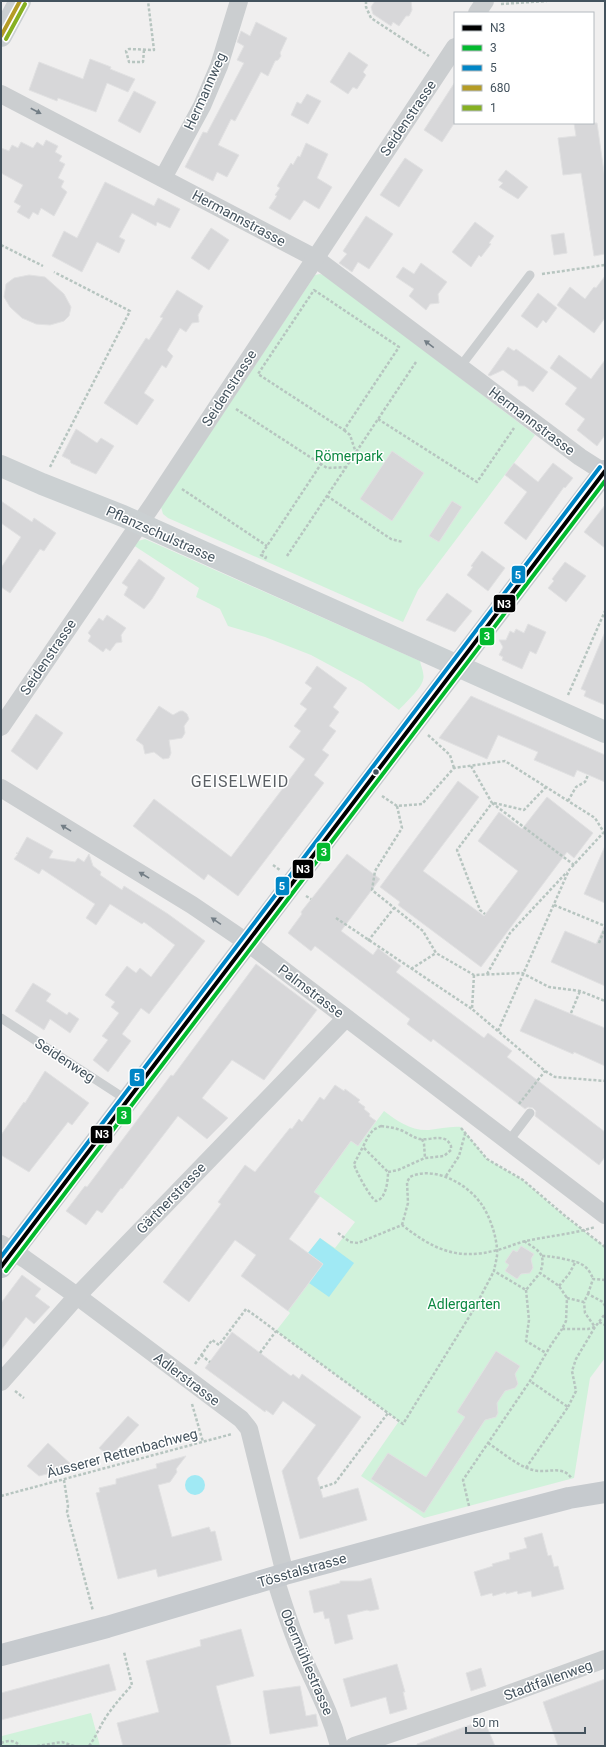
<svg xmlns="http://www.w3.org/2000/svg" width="606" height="1747" font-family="Roboto,sans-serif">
  <rect width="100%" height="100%" fill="#f0efef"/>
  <!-- green -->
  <g fill="#d1f2db">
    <path d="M320 274 327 276 535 435 418 590 403 622 168 518 163 514 161 507 315 275Z"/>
    <path d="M145 539 420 661C421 667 425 674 423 680 421 689 405 703 399 710L363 683 311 655 265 637 228 626 220 609 196 597 199 588 133 545 138 541Z"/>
    <path d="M384 1111C397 1121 411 1131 429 1130 440 1129 450 1126 461 1127L487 1159 523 1180 563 1215 605 1247V1358L590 1378 574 1478 424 1518 361 1476 399 1421 276 1331 290 1313 288 1311 323 1264 308 1253 320 1238 335 1248 355 1222 314 1192 351 1141 358 1146Z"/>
    <path d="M91 1713 100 1746H1L2 1736Z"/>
  </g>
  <!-- water -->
  <g fill="#a0e9f4">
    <path d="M320 1238 354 1263 329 1297 309 1283 323 1264 308 1253Z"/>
    <circle cx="195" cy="1485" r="10"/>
  </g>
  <!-- building -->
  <g fill="#d7d7d9" stroke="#e1e1e2">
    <path d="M375 1H411L412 10 409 16H406L399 26 393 22 391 26 373 14 371 7Z"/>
    <path d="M256 22 287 38 280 53 281 56 278 60 275 61 268 76 261 72 235 121 231 119 218 145 239 155 227 177 217 172 213 181 185 167 203 132 207 133 244 63 237 60 244 46 237 42 241 31 250 36Z"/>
    <path d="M349 52 368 65 363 72 366 75 357 89 353 87 348 94 330 82Z"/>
    <path d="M90 59 111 67 110 69 135 79 128 92 107 83 96 112 58 98 57 101 29 90 39 62 83 79Z"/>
    <path d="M455 82V122L442 142 424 130Z"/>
    <path d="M134 91 156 102 140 133 118 121Z"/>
    <path d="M307 94 321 101 308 124 291 115 297 102 301 104Z"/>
    <path d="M574 123H597L605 179V254L594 256 581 173 563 175 558 138 576 136Z"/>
    <path d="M46 140 58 146 55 152 62 156 59 161 65 164 58 178 64 181 61 187 67 192 54 216 41 208 38 215 33 212 29 219 17 212 21 206 14 202 23 185 1 173V148L9 151 12 145 18 148 21 142 33 148 37 142 43 146Z"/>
    <path d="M306 143 328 154 317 178 332 187 319 209 304 200 290 220 269 208 277 196 275 195 280 188 277 186 291 163 293 165 298 156 300 157Z"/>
    <path d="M405 158 423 170 399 207 380 195Z"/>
    <path d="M506 170 528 187 518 199 499 187 503 183 498 180Z"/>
    <path d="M105 182 154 206 158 198 180 209 170 228 157 222 156 226 132 213 119 237 125 240 119 253 97 242 82 272 52 256 64 231 77 238Z"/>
    <path d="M366 216 393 234 369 269 358 262 352 272 339 263 347 254 343 251Z"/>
    <path d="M475 222 494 236 489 243 491 244 481 257 479 255 471 267 452 252Z"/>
    <path d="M211 228 229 240 209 270 191 258Z"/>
    <path d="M564 233 567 253 554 255 551 235Z"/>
    <path d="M421 263 447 282 438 294 439 303 430 304 426 310 409 296 414 289 396 277 403 267 414 274Z"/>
    <path d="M29 275 45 277 64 294 71 307 69 316 64 321 50 325 36 324 22 318 10 307 4 297 6 284 14 278Z"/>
    <path d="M605 276V318L594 333 557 305 570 287 585 299 594 287 596 288Z"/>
    <path d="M177 290 203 306 198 315 199 322 192 323 186 332 180 328 167 350 173 356 166 368 162 365 144 393 154 400 137 425 104 403 146 338 149 340 163 318 160 317Z"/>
    <path d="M538 293 557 308 546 323 543 320 537 328 521 316Z"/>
    <path d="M508 347 514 351 516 349 548 372 533 392 525 386H518V381L503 370 490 376 488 375Z"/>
    <path d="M559 355 591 379 605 360V435L597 446 577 430 585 419 565 404 577 388 550 368Z"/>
    <path d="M76 429 97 443 101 438 114 446 96 474 71 463 70 460 62 456Z"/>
    <path d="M392 451 424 473 392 521 360 499Z"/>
    <path d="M514 463 538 482 553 463 573 478 565 488 564 487 526 540 504 523 527 492 505 475Z"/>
    <path d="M1 501 32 522 34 518 56 533 44 551 40 549 10 593 1 587V568L21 537 1 523Z"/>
    <path d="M452 501 462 507 439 542 429 536Z"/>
    <path d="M605 505V548L584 532Z"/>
    <path d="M482 551 505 568 488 591 467 575 473 567 471 566Z"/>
    <path d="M139 559 165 578 152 599 144 609 124 595 128 587 122 583Z"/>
    <path d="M565 562 586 576 566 602 548 588 554 581 552 579Z"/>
    <path d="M447 593 472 611 455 632 426 620Z"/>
    <path d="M107 615 126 628 121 635 122 642 116 643 110 651 106 648 103 652 88 641 91 636 88 633 99 618 103 621Z"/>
    <path d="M528 624 546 632 536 654 530 651 522 669 502 660 503 657 499 655 503 647 499 640H506L510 631 514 633 516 629 524 633Z"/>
    <path d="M605 632V705L584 696 586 691 581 689Z"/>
    <path d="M317 666 347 688 333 707 339 712 329 726 336 731 322 750 329 755 314 775 324 783 238 896 208 874 204 880 133 826 154 799 231 857 305 759 289 747 301 731 294 726 307 709 300 704 312 688 305 683Z"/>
    <path d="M471 696 605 755V782L577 770 574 777 546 765 534 760 538 752 498 735 487 759 439 738Z"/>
    <path d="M159 706 173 715 180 711H183L187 714 189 719 184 726 185 733 182 738 169 740 171 753 169 758 163 759 154 752 145 754 143 745 136 740Z"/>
    <path d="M36 714 63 733 37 770 11 751Z"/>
    <path d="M458 781 479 797 423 871 484 916 518 871 478 841 499 812 522 829 547 797 593 833 574 858 567 852 481 967 398 905 400 902 380 887Z"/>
    <path d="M27 837 53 851 49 858 75 862 78 858 84 862 89 854 93 866 101 872 100 875 122 890 124 886 168 914 205 941 149 1014 141 1008 122 1034 131 1041 108 1072 93 1060 108 1040 102 1036 119 1013 111 1007 115 1002 105 995 127 966 136 973 140 968 151 977 175 945 144 922 142 924 110 904 96 925 86 918 95 904 42 869 39 874 14 859 18 854 16 853H18Z"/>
    <path d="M605 846V903L584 894Z"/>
    <path d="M347 854 380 879 341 931 373 955 378 948 401 966 396 972 484 1038 488 1033 512 1051 507 1057 605 1132V1157L599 1165 535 1116 536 1111 533 1108 528 1107 525 1109 433 1039 431 1042 407 1024 410 1019 315 946 311 951 288 933 302 914 301 912Z"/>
    <path d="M605 925V986L551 962 565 931 596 944Z"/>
    <path d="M256 964 317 1010 264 1080 232 1060 202 1098 228 1118 207 1139 178 1116 122 1189 121 1188 102 1213 97 1210 86 1225 66 1211 85 1186 87 1187 171 1075 173 1076Z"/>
    <path d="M33 983 51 994 46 1001 67 1015 69 1012 79 1019 70 1033 50 1019 44 1030 15 1011Z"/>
    <path d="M535 999 605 1028V1066L574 1052 573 1054 520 1031Z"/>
    <path d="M45 1071 89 1103 72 1125 68 1122 29 1172 1 1155V1135L24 1102 25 1103Z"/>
    <path d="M335 1085 344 1091 345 1089 360 1100 358 1102 365 1107 364 1109 370 1114 369 1116 376 1121 358 1146 351 1141 314 1192 320 1196 289 1239 323 1264 288 1311 241 1276 256 1255 235 1240 189 1302 163 1282 221 1204 218 1202 245 1165 255 1172 290 1128 292 1129 299 1119 302 1122 320 1097 324 1100Z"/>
    <path d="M521 1246 534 1254 531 1259 533 1268 530 1273 521 1274 517 1279 505 1271 509 1265 505 1262 513 1250 517 1252Z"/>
    <path d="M22 1275 41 1289 35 1296 50 1307 34 1324 26 1317 1 1350V1303Z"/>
    <path d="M232 1332 291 1376 293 1374 299 1379 302 1374 361 1417 317 1478 323 1498 358 1488 367 1520 300 1539 282 1471 316 1425 283 1401 273 1415 266 1410 265 1412 205 1368Z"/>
    <path d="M496 1351 520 1366 515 1374 518 1384 515 1388 505 1391 497 1403 498 1413 496 1417 485 1420 424 1513 371 1479 388 1453 426 1477 465 1417 457 1412Z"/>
    <path d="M128 1416 139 1425 110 1457 99 1448Z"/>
    <path d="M48 1443 74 1467 39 1476 27 1466Z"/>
    <path d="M186 1456 176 1469 177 1472 170 1482 158 1485 172 1537 209 1527 211 1532 215 1531 222 1560 158 1577 156 1569 118 1579 96 1493 100 1492 99 1488 116 1484V1479L157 1468 156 1464Z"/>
    <path d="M542 1533 548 1556 551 1555 554 1567 558 1566 564 1589 532 1597 531 1591 518 1594 517 1591 506 1594V1592L493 1596 492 1593 481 1596 474 1572 493 1566 492 1564 510 1559 509 1553 527 1548 524 1538Z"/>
    <path d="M371 1578 379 1609 370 1611 367 1610 347 1615 353 1639 335 1644 329 1618 325 1619 323 1611 314 1613 309 1591 340 1583V1581H361Z"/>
    <path d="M241 1629 254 1676 216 1686 231 1744 223 1746H123L117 1723 159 1712 146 1661 201 1646 200 1640Z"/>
    <path d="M109 1664 116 1690 1 1720V1693Z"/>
    <path d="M397 1664 405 1692H403L407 1709 390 1714 386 1697 351 1707 343 1679Z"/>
    <path d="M481 1668 486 1686 471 1691 466 1673Z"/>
    <path d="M605 1679V1746H558L543 1702Z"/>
    <path d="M300 1686 306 1716 316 1714 318 1726 270 1734 263 1691Z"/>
    <path d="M484 1720 495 1746H417V1744Z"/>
  </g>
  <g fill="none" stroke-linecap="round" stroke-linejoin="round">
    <!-- path -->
    <g stroke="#b7c5c0" stroke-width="2.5" stroke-dasharray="3 2" stroke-linecap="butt">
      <path d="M366 1V7L371 18 429 56"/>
      <path d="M501 4 547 1"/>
      <path d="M144 50 143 62H129L126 51 129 49 154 50 148 1"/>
      <path d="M1 245 43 266"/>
      <path d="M542 274 605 265"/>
      <path d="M314 290 399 347 344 430 258 374Z"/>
      <path d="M236 409 327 468 347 467"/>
      <path d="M378 419 477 482 514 428"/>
      <path d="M344 430 350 435 356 453"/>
      <path d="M50 467 130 311 54 272"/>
      <path d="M182 489 267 546"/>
      <path d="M327 496 391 539 403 542"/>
      <path d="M287 556 416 362"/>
      <path d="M265 559 266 557 261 555 321 464"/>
      <path d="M568 695 605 611"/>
      <path d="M428 735 450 755 454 768"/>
      <path d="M471 766 492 803 457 850 480 910 485 914"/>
      <path d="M382 796 397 806 422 804 454 768 505 761 595 818 605 834"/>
      <path d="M568 801 576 787 585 782 588 775"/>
      <path d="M492 803 574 865"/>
      <path d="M494 803 524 810 546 787"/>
      <path d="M397 806 402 828 375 871 372 890 423 931 436 953 474 975 522 973 549 987 580 991 605 1001"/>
      <path d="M273 865 280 870"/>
      <path d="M306 896 311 899"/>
      <path d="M554 905 605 926"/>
      <path d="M336 918 472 1009"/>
      <path d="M368 941 394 908"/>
      <path d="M599 943 605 928"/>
      <path d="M411 969 436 953"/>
      <path d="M487 974 510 933 567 872"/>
      <path d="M474 975 472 1009 545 1071 555 1077 605 1081"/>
      <path d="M571 1013 580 991"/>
      <path d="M498 1031 569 870 603 833"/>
      <path d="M519 1104 545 1071"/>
      <path d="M381 1126C389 1127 396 1128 403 1131 409 1134 414 1138 420 1139 431 1141 445 1132 451 1146V1150L444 1156 425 1158 398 1170 388 1172C388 1181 386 1199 376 1201 371 1199 355 1170 354 1164L368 1137 373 1130Z"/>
      <path d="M461 1128 487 1159 523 1180 564 1215 605 1247"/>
      <path d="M422 1139 424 1144 425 1158"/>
      <path d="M364 1148 388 1172"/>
      <path d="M446 1176 459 1156 465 1134"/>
      <path d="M402 1225 408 1203 407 1182 410 1177C434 1165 468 1184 482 1205 490 1217 496 1235 497 1249 498 1256 495 1264 494 1271L526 1290 540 1273 559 1286 567 1298"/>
      <path d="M338 1233 350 1242 358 1243 402 1225C433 1249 457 1261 497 1250 507 1248 516 1243 526 1241 549 1236 573 1234 595 1227"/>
      <path d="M524 1241C539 1251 547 1254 540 1273"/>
      <path d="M542 1256C549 1256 553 1257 560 1258 576 1262 587 1262 593 1279"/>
      <path d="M559 1286 569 1274 576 1261"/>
      <path d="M526 1290 529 1320 526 1341 546 1353"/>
      <path d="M588 1294 593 1279 605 1280"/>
      <path d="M605 1306 603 1302 588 1294 584 1302 567 1298 566 1321 562 1329H588L595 1327 605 1314"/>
      <path d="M599 1322 605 1325"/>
      <path d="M260 1353 276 1331"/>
      <path d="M201 1355 210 1362"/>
      <path d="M195 1364 212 1340 219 1345 246 1309 403 1424 474 1309 494 1271"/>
      <path d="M15 1391 24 1398"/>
      <path d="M192 1404 203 1442"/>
      <path d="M568 1407 576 1391 572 1371 576 1359 595 1327 585 1313 584 1302"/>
      <path d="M488 1443C502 1452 517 1466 533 1470 547 1474 563 1464 572 1479"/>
      <path d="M526 1468 568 1407 530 1381"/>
      <path d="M64 1480 68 1506 67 1512 93 1611"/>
      <path d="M320 1488 335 1483 388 1413"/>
      <path d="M1 1496 232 1434"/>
      <path d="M469 1506 463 1480 530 1381 551 1345 562 1329"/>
      <path d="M1 1743C8 1740 15 1740 20 1746"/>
      <path d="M37 1746 62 1742 74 1746"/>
      <path d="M89 1746C96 1737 100 1726 106 1717 114 1705 123 1695 132 1685L124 1652"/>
    </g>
    <!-- lane -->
    <g stroke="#cbced0" stroke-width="9">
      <path d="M460 367 530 275"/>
      <path d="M1 1018 127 1100"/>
      <path d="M508 1142 530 1113"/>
    </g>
    <!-- street -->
    <g stroke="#cbced0" stroke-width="18">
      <path d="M477 13 485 1"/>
      <path d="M1 94 315 258 580 457 605 473"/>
      <path d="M163 178 202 106 219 66 239 1"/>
      <path d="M1 727 153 504 455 47"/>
      <path d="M1 788 192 905 248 943 605 1215"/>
      <path d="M1 1244 25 1259 77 1296 241 1419 249 1429 285 1574"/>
      <path d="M1 1382 77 1296 346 1018"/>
      <path d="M275 1578C284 1607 293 1636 306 1664 319 1693 331 1715 339 1746"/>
      <path d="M354 1746 500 1697 605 1659"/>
    </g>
    <!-- secondary -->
    <g stroke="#cbd0d2" stroke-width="22">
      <path d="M1 36 20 1"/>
      <path d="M1 466 42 484 123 516 605 732"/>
    </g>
    <!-- primary -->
    <g stroke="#c6cace" stroke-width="22">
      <path d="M1 1267 605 471"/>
      <path d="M1 1655 107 1627 285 1574 473 1523 569 1498 605 1492"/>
    </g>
    <defs>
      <path id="bus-1" d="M1 1267 605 471"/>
      <path id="bus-2" d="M6 1271 605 481"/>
      <path id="bus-3" d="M1 1257 600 467"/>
      <path id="bus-4" d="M1 36 20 1"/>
      <path id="bus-5" d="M6 39 25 4"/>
    </defs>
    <!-- bus-1 casing -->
    <use href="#bus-1" stroke="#fff" stroke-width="7"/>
    <!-- bus-2 casing -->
    <use href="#bus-2" stroke="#fff" stroke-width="7"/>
    <!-- bus-3 casing -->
    <use href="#bus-3" stroke="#fff" stroke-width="7"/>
    <!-- bus-4 casing -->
    <use href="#bus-4" stroke="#fff" stroke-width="7"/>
    <!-- bus-5 casing -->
    <use href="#bus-5" stroke="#fff" stroke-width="7"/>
    <!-- bus-1 -->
    <use href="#bus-1" stroke="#000" stroke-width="4"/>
    <!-- bus-2 -->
    <use href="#bus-2" stroke="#03ba2e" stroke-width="4"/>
    <!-- bus-3 -->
    <use href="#bus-3" stroke="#0086c6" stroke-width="4"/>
    <!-- bus-4 -->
    <use href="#bus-4" stroke="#b49c26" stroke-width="4"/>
    <!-- bus-5 -->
    <use href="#bus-5" stroke="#86b022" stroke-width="4"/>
  </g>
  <!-- one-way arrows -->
  <defs><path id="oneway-solid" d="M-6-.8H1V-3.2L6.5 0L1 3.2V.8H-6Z"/></defs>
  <g fill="#737e86">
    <use href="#oneway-solid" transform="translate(36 111) rotate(28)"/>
    <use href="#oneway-solid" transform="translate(429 344) rotate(-143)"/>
    <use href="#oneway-solid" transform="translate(66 828) rotate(-149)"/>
    <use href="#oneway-solid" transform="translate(144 875) rotate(-149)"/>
    <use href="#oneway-solid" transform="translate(216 921) rotate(-146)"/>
  </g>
  <!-- markers -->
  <circle fill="#44535e" stroke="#fff" stroke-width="1.5" cx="376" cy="772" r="3.5"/>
  <g text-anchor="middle" stroke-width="3" stroke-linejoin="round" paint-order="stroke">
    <!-- street labels -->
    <g font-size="14" fill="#44535e" stroke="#fff">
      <text transform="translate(205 91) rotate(-66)" y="5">Hermannweg</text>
      <text transform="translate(408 118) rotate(-56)" y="5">Seidenstrasse</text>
      <text transform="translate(239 218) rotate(28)" y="5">Hermannstrasse</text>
      <text transform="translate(229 388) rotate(-57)" y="5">Seidenstrasse</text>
      <text transform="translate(532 421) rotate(37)" y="5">Hermannstrasse</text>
      <text transform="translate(161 534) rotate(24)" y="5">Pflanzschulstrasse</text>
      <text transform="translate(48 657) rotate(-56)" y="5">Seidenstrasse</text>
      <text transform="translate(311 991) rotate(37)" y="5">Palmstrasse</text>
      <text transform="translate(65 1060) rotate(33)" y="5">Seidenweg</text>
      <text transform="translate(171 1198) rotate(-46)" y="5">Gärtnerstrasse</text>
      <text transform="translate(187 1379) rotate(37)" y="5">Adlerstrasse</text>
      <text transform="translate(122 1453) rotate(-15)" y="5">Äusserer Rettenbachweg</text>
      <text transform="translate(302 1570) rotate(-16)" y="5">Tösstalstrasse</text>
      <text transform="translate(307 1662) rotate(67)" y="5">Obermühlestrasse</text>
      <text transform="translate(548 1680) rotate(-20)" y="5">Stadtfallenweg</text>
    </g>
    <!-- park labels -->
    <g font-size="14" fill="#0c8841" stroke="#fff">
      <text x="349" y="461">Römerpark</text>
      <text x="464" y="1309">Adlergarten</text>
    </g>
    <!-- quarter labels -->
    <g font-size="16" letter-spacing="1" fill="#5a5f64" stroke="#fff">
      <text x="240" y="787">GEISELWEID</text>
    </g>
  </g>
  <g stroke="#fff" stroke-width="1.5">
    <rect x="511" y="565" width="15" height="19" rx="4" fill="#0086c6"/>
    <rect x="493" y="594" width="23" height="19" rx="4" fill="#000"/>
    <rect x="479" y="627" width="16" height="19" rx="4" fill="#03ba2e"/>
    <rect x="316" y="842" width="15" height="20" rx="4" fill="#03ba2e"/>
    <rect x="292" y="859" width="22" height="20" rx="4" fill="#000"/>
    <rect x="275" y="876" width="15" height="20" rx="4" fill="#0086c6"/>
    <rect x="129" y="1068" width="16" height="19" rx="4" fill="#0086c6"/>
    <rect x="116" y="1106" width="16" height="19" rx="4" fill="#03ba2e"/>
    <rect x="90" y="1125" width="23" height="19" rx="4" fill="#000"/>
  </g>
  <g font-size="11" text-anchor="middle" font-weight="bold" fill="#fff">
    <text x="518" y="579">5</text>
    <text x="504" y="608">N3</text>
    <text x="487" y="640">3</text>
    <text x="324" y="856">3</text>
    <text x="303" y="873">N3</text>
    <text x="282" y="890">5</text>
    <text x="137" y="1081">5</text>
    <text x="124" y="1119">3</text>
    <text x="102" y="1138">N3</text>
  </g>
  <!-- border -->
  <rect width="606" height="1747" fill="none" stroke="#44535e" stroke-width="4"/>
  <!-- legend -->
  <rect x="454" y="12" width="140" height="112" fill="#ffffff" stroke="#b4babf"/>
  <rect x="462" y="25" width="20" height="6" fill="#000000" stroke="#b4babf"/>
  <text x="490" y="32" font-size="12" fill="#44535e">N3</text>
  <rect x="462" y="45" width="20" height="6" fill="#03ba2e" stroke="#b4babf"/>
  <text x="490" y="52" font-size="12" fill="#44535e">3</text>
  <rect x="462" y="65" width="20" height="6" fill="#0086c6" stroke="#b4babf"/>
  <text x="490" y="72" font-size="12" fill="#44535e">5</text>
  <rect x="462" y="85" width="20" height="6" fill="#b49c26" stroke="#b4babf"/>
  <text x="490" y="92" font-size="12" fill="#44535e">680</text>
  <rect x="462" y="105" width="20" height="6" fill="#86b022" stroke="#b4babf"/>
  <text x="490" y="112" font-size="12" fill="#44535e">1</text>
  <!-- scale -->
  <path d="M466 1727v6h119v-6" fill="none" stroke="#44535e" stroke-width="2"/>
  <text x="472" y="1727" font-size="12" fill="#44535e" stroke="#ffffff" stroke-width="3" paint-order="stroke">50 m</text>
</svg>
